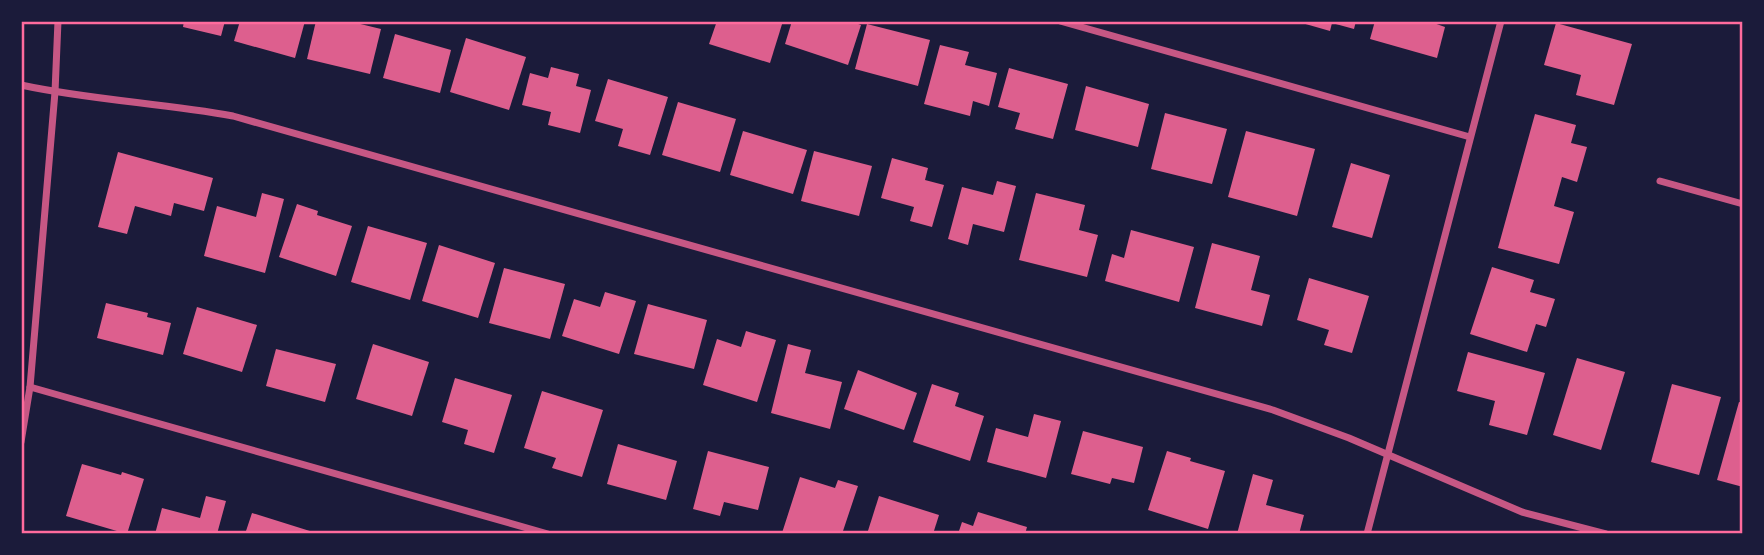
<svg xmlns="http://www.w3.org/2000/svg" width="1764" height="555" font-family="'Libre Baskerville',serif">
  <rect width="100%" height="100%" fill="#1b1b3a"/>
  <!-- building -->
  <g fill="#dd5f8e">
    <path d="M184 21H225L221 36 183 27Z"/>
    <path d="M240 21H305L295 58 234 41Z"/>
    <path d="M316 21H348L381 29 370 74 307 59Z"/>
    <path d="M717 21H783L770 63 709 44Z"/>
    <path d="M792 21H850L861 25 848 65 785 44Z"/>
    <path d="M1295 21H1356L1354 29 1332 23 1330 31Z"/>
    <path d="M1375 21H1428L1445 27 1437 58 1370 39Z"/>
    <path d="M1556 23 1632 44 1614 105 1576 95 1581 75 1544 65Z"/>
    <path d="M867 24 930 40 918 86 855 69Z"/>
    <path d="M395 34 451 50 440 93 383 78Z"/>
    <path d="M466 38 526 57 509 110 450 92Z"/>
    <path d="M940 45 969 52 965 65 997 73 989 106 973 101 970 116 924 104Z"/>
    <path d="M551 67 579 74 576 86 591 90 580 133 548 125 551 112 522 105 530 73 548 78Z"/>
    <path d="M1009 68 1068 84 1053 139 1015 129 1020 113 998 107Z"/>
    <path d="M608 79 668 97 650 155 618 146 623 129 595 121Z"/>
    <path d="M1086 86 1149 104 1138 147 1075 130Z"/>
    <path d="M678 102 736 119 720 172 662 155Z"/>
    <path d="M1165 113 1227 129 1212 184 1151 169Z"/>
    <path d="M1535 114 1576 125 1571 143 1587 147 1577 182 1562 177 1554 206 1574 212 1559 264 1498 248Z"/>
    <path d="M743 131 807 150 793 194 730 175Z"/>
    <path d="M1246 131 1315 149 1297 216 1228 197Z"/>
    <path d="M814 151 872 166 859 216 801 201Z"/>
    <path d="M118 152 213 178 204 211 174 203 171 216 135 206 127 234 98 227Z"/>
    <path d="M892 158 928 168 925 180 944 185 932 227 910 221 914 207 881 198Z"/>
    <path d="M1351 163 1390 175 1372 238 1332 227Z"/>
    <path d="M997 181 1016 186 1004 232 973 224 968 245 948 239 962 187 993 195Z"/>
    <path d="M262 193 284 199 265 273 204 256 217 206 256 217Z"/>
    <path d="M1036 193 1085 205 1079 230 1098 235 1087 277 1019 260Z"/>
    <path d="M297 204 318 211 317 215 352 226 336 276 279 257Z"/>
    <path d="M368 226 427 243 410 300 351 282Z"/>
    <path d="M1131 230 1194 247 1179 302 1105 281 1112 254 1124 258Z"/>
    <path d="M1212 243 1260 256 1251 290 1270 295 1262 326 1195 308Z"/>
    <path d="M439 245 495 263 478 318 422 301Z"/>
    <path d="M1492 267 1534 280 1530 292 1555 299 1546 327 1536 324 1527 352 1470 334Z"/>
    <path d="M504 268 565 284 550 339 489 323Z"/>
    <path d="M1309 278 1369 296 1352 353 1324 345 1329 330 1297 320Z"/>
    <path d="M605 292 636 301 619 354 562 336 574 299 600 307Z"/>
    <path d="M106 303 148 313 147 317 171 323 163 355 97 338Z"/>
    <path d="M648 304 707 320 694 369 634 354Z"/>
    <path d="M197 307 257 325 242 372 183 354Z"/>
    <path d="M746 331 776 340 757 402 703 385 717 339 741 347Z"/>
    <path d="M373 344 429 362 412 416 356 399Z"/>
    <path d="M788 344 811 350 805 373 842 382 830 429 771 413Z"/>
    <path d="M276 349 336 364 325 402 266 386Z"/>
    <path d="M1468 352 1545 373 1527 435 1489 425 1495 401 1457 391Z"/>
    <path d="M1577 358 1625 372 1601 450 1553 435Z"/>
    <path d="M858 370 917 393 904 430 844 409Z"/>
    <path d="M455 378 512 395 494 453 464 444 468 430 442 422Z"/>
    <path d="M932 384 959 393 955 406 984 416 970 461 913 442Z"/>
    <path d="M1672 384 1721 397 1699 475 1651 462Z"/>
    <path d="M542 391 603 410 582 477 552 468 556 458 524 448Z"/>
    <path d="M1739 402 1743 403V487L1717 480Z"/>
    <path d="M1034 414 1061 421 1046 478 987 462 996 428 1028 437Z"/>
    <path d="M1083 431 1143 447 1134 483 1112 478 1110 484 1071 474Z"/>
    <path d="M618 444 677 461 666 500 607 484Z"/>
    <path d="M708 451 769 467 758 510 724 502 720 516 693 509Z"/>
    <path d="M1167 451 1191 458 1190 461 1225 471 1208 529 1148 510Z"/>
    <path d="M82 464 121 475 122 472 144 479 127 534 66 516Z"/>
    <path d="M1253 474 1273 480 1266 505 1304 515 1299 534H1237Z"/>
    <path d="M800 477 835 488 838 480 858 486 842 534 827 532V534L782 533Z"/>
    <path d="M206 496 226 501 217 534H155L162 508 200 518Z"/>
    <path d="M879 496 939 515 933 534H867Z"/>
    <path d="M978 512 1027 527 1025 534H958L962 522 973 526Z"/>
    <path d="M252 513 313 532 312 534H245Z"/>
  </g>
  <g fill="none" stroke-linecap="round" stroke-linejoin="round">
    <!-- minor -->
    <g stroke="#c65784" stroke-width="7">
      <path d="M1060 21 1470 137"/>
      <path d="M21 85C90 100 162 103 233 116L1273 410 1349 438 1522 512 1606 534"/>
      <path d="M1660 181 1743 204"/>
      <path d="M30 387 548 534"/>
      <path d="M21 442 30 387 55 92 58 21"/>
      <path d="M1367 534 1501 21"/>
    </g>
  </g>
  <!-- border -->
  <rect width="1764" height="555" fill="none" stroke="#1b1b3a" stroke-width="46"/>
  <rect x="23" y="23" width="1718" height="509" fill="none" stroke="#ff6b9d" stroke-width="2.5"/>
</svg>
